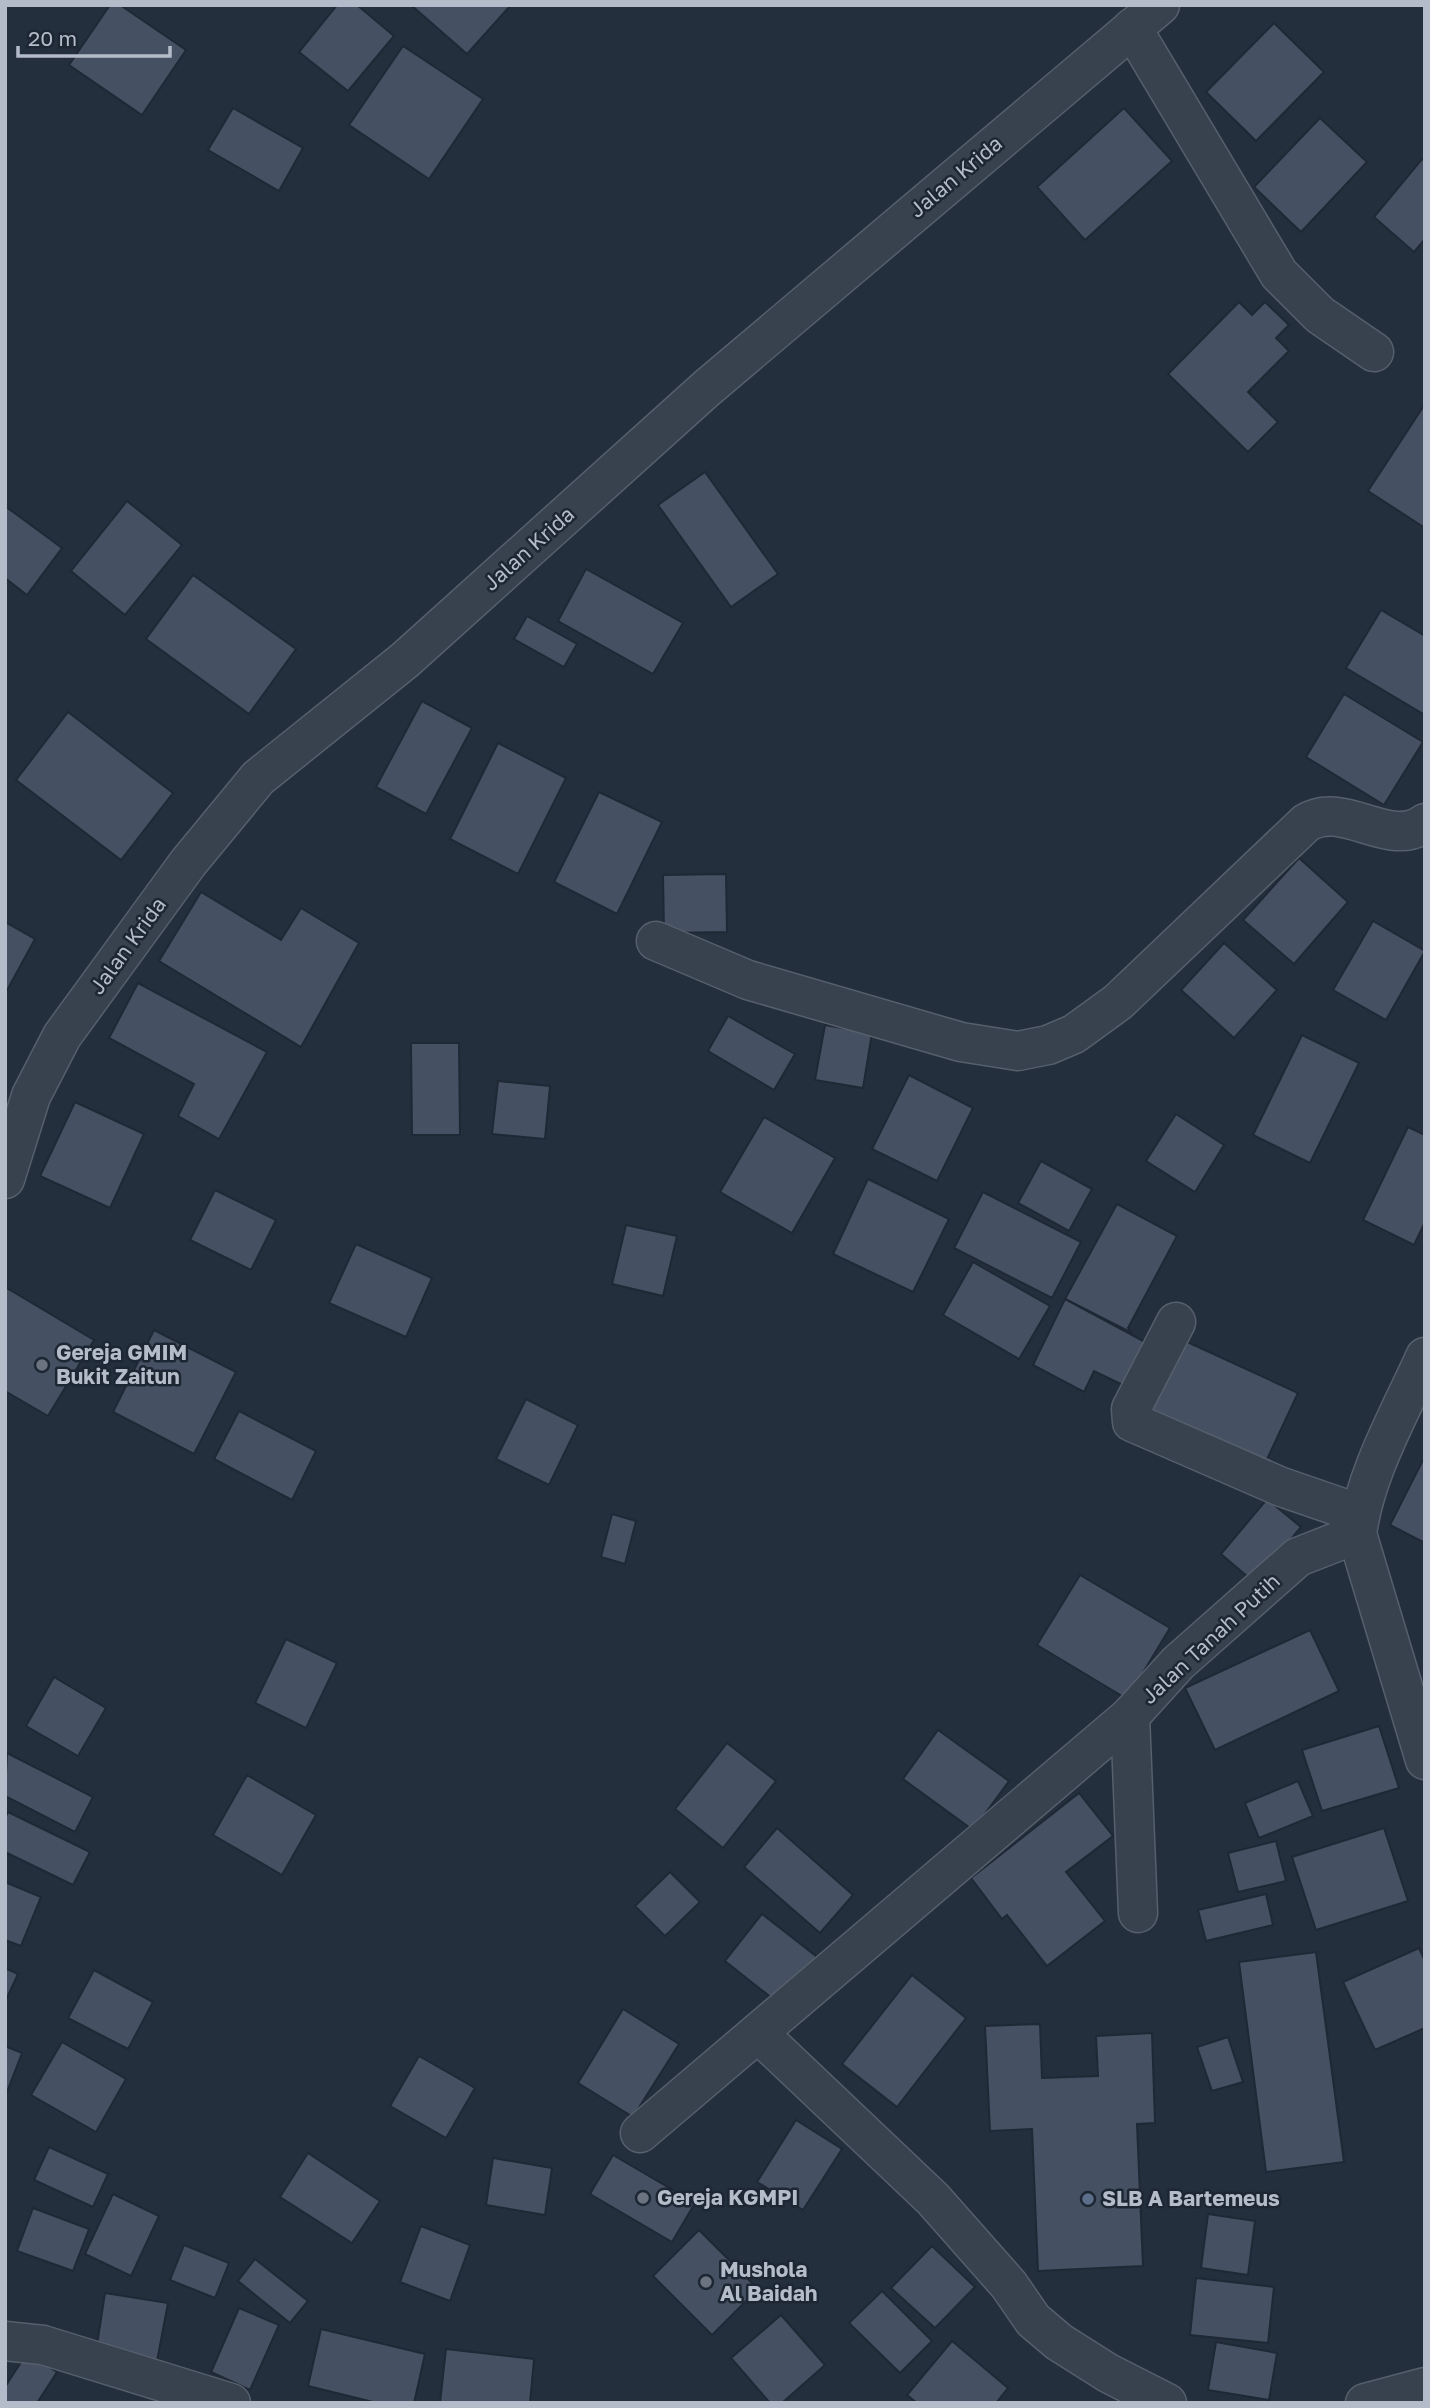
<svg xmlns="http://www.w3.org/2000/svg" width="1430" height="2408" font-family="'Golos Text',sans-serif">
  <rect width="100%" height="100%" fill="#242f3e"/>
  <!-- building -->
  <g fill="#455162" stroke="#1f2835" stroke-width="2">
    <path d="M110 5H120L186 50 142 115 69 65Z"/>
    <path d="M337 5H357L394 36 348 91 299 52Z"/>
    <path d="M411 5H511L467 54Z"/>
    <path d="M1274 23 1324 72 1256 141 1206 92Z"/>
    <path d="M403 46 483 99 429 179 349 125Z"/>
    <path d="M233 108 303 148 279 191 208 150Z"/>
    <path d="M1124 108 1172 161 1085 240 1037 187Z"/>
    <path d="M1320 118 1367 162 1301 232 1254 187Z"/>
    <path d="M1422 159 1425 161V239L1414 252 1374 217Z"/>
    <path d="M1239 302 1252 315 1265 302 1289 325 1276 338 1289 351 1248 392 1278 422 1248 452 1168 374Z"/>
    <path d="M1425 404V528L1368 491Z"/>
    <path d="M705 472 778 574 731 607 658 505Z"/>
    <path d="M127 501 182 545 125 615 71 571Z"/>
    <path d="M5 506 62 548 27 595 5 578Z"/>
    <path d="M586 569 683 623 653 674 558 621Z"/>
    <path d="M193 575 296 649 249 714 146 639Z"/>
    <path d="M1381 610 1425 636V715L1346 668Z"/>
    <path d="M527 616 577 644 564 667 514 639Z"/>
    <path d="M1344 694 1423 742 1384 805 1306 757Z"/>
    <path d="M422 701 472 728 426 814 376 787Z"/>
    <path d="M68 712 173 793 121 860 16 780Z"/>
    <path d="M498 743 566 778 518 874 450 839Z"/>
    <path d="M599 792 662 822 617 914 554 882Z"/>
    <path d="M1299 858 1348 902 1294 964 1243 920Z"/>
    <path d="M726 874 727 932 664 933 663 875Z"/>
    <path d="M201 892 281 940 301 908 359 943 301 1047 159 961Z"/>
    <path d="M1373 921 1425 951 1386 1020 1333 990Z"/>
    <path d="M5 922 35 939 5 994Z"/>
    <path d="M1224 943 1277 990 1234 1038 1181 990Z"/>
    <path d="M138 983 267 1052 219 1139 178 1116 194 1084 109 1038Z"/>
    <path d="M728 1016 795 1054 774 1090 708 1051Z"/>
    <path d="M825 1025 872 1033 863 1088 815 1080Z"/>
    <path d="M1302 1035 1359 1063 1310 1163 1253 1135Z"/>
    <path d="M411 1043H459L460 1135H412Z"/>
    <path d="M909 1075 973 1108 937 1181 872 1149Z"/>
    <path d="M498 1081 550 1086 545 1139 492 1134Z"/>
    <path d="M75 1102 144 1134 110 1208 40 1176Z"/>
    <path d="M1176 1114 1224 1145 1195 1192 1146 1161Z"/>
    <path d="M764 1117 835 1158 792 1233 720 1192Z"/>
    <path d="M1408 1127 1425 1135V1222L1414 1245 1363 1220Z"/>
    <path d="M1041 1161 1092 1189 1069 1231 1018 1203Z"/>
    <path d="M868 1179 949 1219 913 1292 833 1254Z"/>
    <path d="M215 1190 276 1220 251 1270 190 1240Z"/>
    <path d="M983 1192 1081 1242 1052 1298 954 1248Z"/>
    <path d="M1117 1204 1177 1236 1128 1328 1132 1333 1065 1299Z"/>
    <path d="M626 1225 677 1236 663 1296 612 1284Z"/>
    <path d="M356 1244 432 1278 406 1337 329 1303Z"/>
    <path d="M973 1262 1050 1306 1019 1359 943 1315Z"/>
    <path d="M5 1287 94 1340 48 1416 5 1391Z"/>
    <path d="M1065 1299 1147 1343 1125 1386 1094 1371 1084 1392 1033 1365Z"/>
    <path d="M154 1330 236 1372 194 1454 113 1412Z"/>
    <path d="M1183 1340 1298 1393 1261 1472 1147 1418Z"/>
    <path d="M526 1399 578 1425 549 1485 496 1459Z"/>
    <path d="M239 1411 316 1451 292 1500 214 1459Z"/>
    <path d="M1425 1456V1543L1390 1525Z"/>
    <path d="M1267 1499 1301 1527 1255 1583 1221 1554Z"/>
    <path d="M612 1514 636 1521 625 1564 601 1557Z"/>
    <path d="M1080 1575 1170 1628 1127 1699 1037 1645Z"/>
    <path d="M1310 1630 1339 1691 1215 1750 1185 1688Z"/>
    <path d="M286 1639 337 1663 306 1728 255 1703Z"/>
    <path d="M54 1677 106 1708 78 1756 26 1726Z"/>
    <path d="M1379 1726 1399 1788 1322 1811 1302 1750Z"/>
    <path d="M938 1730 1009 1781 973 1830 903 1779Z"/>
    <path d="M727 1743 776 1781 723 1848 675 1809Z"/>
    <path d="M7 1753 93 1797 75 1832 5 1796Z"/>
    <path d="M247 1775 316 1815 282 1875 213 1835Z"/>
    <path d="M1298 1781 1313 1816 1259 1838 1245 1803Z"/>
    <path d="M1079 1793 1113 1836 1066 1872 1105 1921 1047 1966 1007 1915 1002 1919 971 1878Z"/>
    <path d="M8 1812 90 1852 73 1885 5 1852V1818Z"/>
    <path d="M777 1828 853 1895 820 1933 744 1867Z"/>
    <path d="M1384 1828 1408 1901 1316 1930 1292 1857Z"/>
    <path d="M1276 1841 1286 1881 1238 1892 1228 1853Z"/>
    <path d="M670 1872 700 1902 665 1936 635 1906Z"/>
    <path d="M5 1882 41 1897 21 1946 5 1940Z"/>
    <path d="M1266 1894 1273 1925 1206 1941 1198 1910Z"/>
    <path d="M762 1914 821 1960 783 2007 725 1961Z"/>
    <path d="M1419 1948 1425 1961V2028L1375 2050 1343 1982Z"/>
    <path d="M1316 1952 1344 2162 1266 2172 1239 1962Z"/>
    <path d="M5 1968 18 1974 5 2002Z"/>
    <path d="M94 1970 153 2002 128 2049 68 2018Z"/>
    <path d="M912 1975 966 2018 897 2107 842 2064Z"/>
    <path d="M623 2009 679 2044 633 2117 578 2083Z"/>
    <path d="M1040 2024 1042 2078 1098 2076 1096 2036 1152 2033 1155 2123 1137 2124 1143 2266 1038 2271 1032 2129 990 2131 985 2026Z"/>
    <path d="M1228 2037 1243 2082 1212 2091 1197 2047Z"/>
    <path d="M62 2042 126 2079 96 2132 31 2095Z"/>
    <path d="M5 2046 22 2053 5 2097Z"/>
    <path d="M419 2056 475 2088 446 2138 390 2106Z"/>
    <path d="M796 2120 842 2149 803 2210 757 2182Z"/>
    <path d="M49 2147 108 2174 93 2207 34 2180Z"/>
    <path d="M308 2153 380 2201 352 2243 280 2197Z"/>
    <path d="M613 2155 695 2203 672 2242 590 2194Z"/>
    <path d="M493 2158 552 2168 545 2215 486 2205Z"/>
    <path d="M113 2194 159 2216 131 2276 85 2254Z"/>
    <path d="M33 2208 89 2229 73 2271 17 2251Z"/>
    <path d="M1208 2214 1255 2221 1248 2275 1201 2268Z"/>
    <path d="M421 2226 470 2245 450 2301 400 2282Z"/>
    <path d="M699 2230 758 2289 712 2335 653 2276Z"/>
    <path d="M184 2245 229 2263 215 2298 170 2280Z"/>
    <path d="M932 2246 975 2287 935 2328 891 2288Z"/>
    <path d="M255 2259 308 2301 290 2323 238 2281Z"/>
    <path d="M1196 2278 1274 2287 1268 2343 1190 2335Z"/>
    <path d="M882 2291 932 2341 900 2373 849 2323Z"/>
    <path d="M105 2293 168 2303 157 2361 96 2351Z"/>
    <path d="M239 2308 279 2325 250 2390 211 2372Z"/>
    <path d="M781 2315 825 2365 782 2403H770L731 2358Z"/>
    <path d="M321 2329 425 2354 414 2403H377L308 2386Z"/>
    <path d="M952 2341 1008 2388 996 2403H917L907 2395Z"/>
    <path d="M1216 2342 1277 2353 1269 2400 1208 2390Z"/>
    <path d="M446 2349 534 2359 530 2403H440Z"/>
    <path d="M27 2353 57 2372 37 2403H5V2387Z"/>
  </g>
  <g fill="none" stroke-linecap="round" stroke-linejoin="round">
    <defs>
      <g id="minor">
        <path d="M1132 28 1279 274 1320 315 1374 352"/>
        <path d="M656 941 748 980 961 1042 1018 1051 1048 1045 1074 1034 1118 1002 1306 823C1343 799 1390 850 1425 823"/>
        <path d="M1176 1322 1131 1409 1132 1422 1279 1486 1360 1514"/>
        <path d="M1357 1534 1425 1760"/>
        <path d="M1138 1913 1130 1716 1178 1663 1298 1557 1357 1534C1365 1473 1400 1413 1425 1357"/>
        <path d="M758 2033 933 2199 1009 2285 1033 2320 1059 2342 1108 2373 1167 2403"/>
        <path d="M640 2133 1130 1716"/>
        <path d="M5 2341 43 2345 231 2403"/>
        <path d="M1365 2403 1425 2387"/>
      </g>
      <path id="tertiary" d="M5 1179 31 1096 62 1036 188 863 258 778 405 660 707 388 1160 5"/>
    </defs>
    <!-- minor casing -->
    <use href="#minor" stroke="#565f6c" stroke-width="41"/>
    <!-- tertiary casing -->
    <use href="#tertiary" stroke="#565f6c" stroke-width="41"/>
    <!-- minor -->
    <use href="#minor" stroke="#38414e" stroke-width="38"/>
    <!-- tertiary -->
    <use href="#tertiary" stroke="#38414e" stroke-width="38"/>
  </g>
  <!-- markers -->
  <g fill="#6b7280" stroke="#1d2633" stroke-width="2.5">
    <circle cx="42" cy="1365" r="7"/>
    <circle cx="643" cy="2198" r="7"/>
    <circle cx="706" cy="2282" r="7"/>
  </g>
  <circle fill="#5c6f8a" stroke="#1d2633" stroke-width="2.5" cx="1088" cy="2199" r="7"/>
  <g text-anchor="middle" stroke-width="5" stroke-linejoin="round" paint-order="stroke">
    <!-- street labels -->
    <g font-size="21" fill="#b4bcc9" stroke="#1d2633">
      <text transform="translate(956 177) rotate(-40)" y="7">Jalan Krida</text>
      <text transform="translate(529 549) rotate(-42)" y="7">Jalan Krida</text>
      <text transform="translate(128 946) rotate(-54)" y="7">Jalan Krida</text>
      <text transform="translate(1211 1639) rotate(-43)" y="7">Jalan Tanah Putih</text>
    </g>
    <!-- poi labels -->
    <g font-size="21" font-weight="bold" fill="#b4bcc9" stroke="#1d2633" text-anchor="start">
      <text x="56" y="1360">Gereja GMIM<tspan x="56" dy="24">Bukit Zaitun</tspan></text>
      <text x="657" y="2205">Gereja KGMPI</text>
      <text x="1102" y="2206">SLB A Bartemeus</text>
      <text x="720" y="2277">Mushola<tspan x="720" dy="24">Al Baidah</tspan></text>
    </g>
  </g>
  <!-- border -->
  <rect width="1430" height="2408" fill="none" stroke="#b4bcc9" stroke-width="14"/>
  <!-- scale -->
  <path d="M18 46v10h152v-10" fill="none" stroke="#b4bcc9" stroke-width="3.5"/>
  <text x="28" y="46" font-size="21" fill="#b4bcc9" stroke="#1d2633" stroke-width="5" paint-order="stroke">20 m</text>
</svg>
